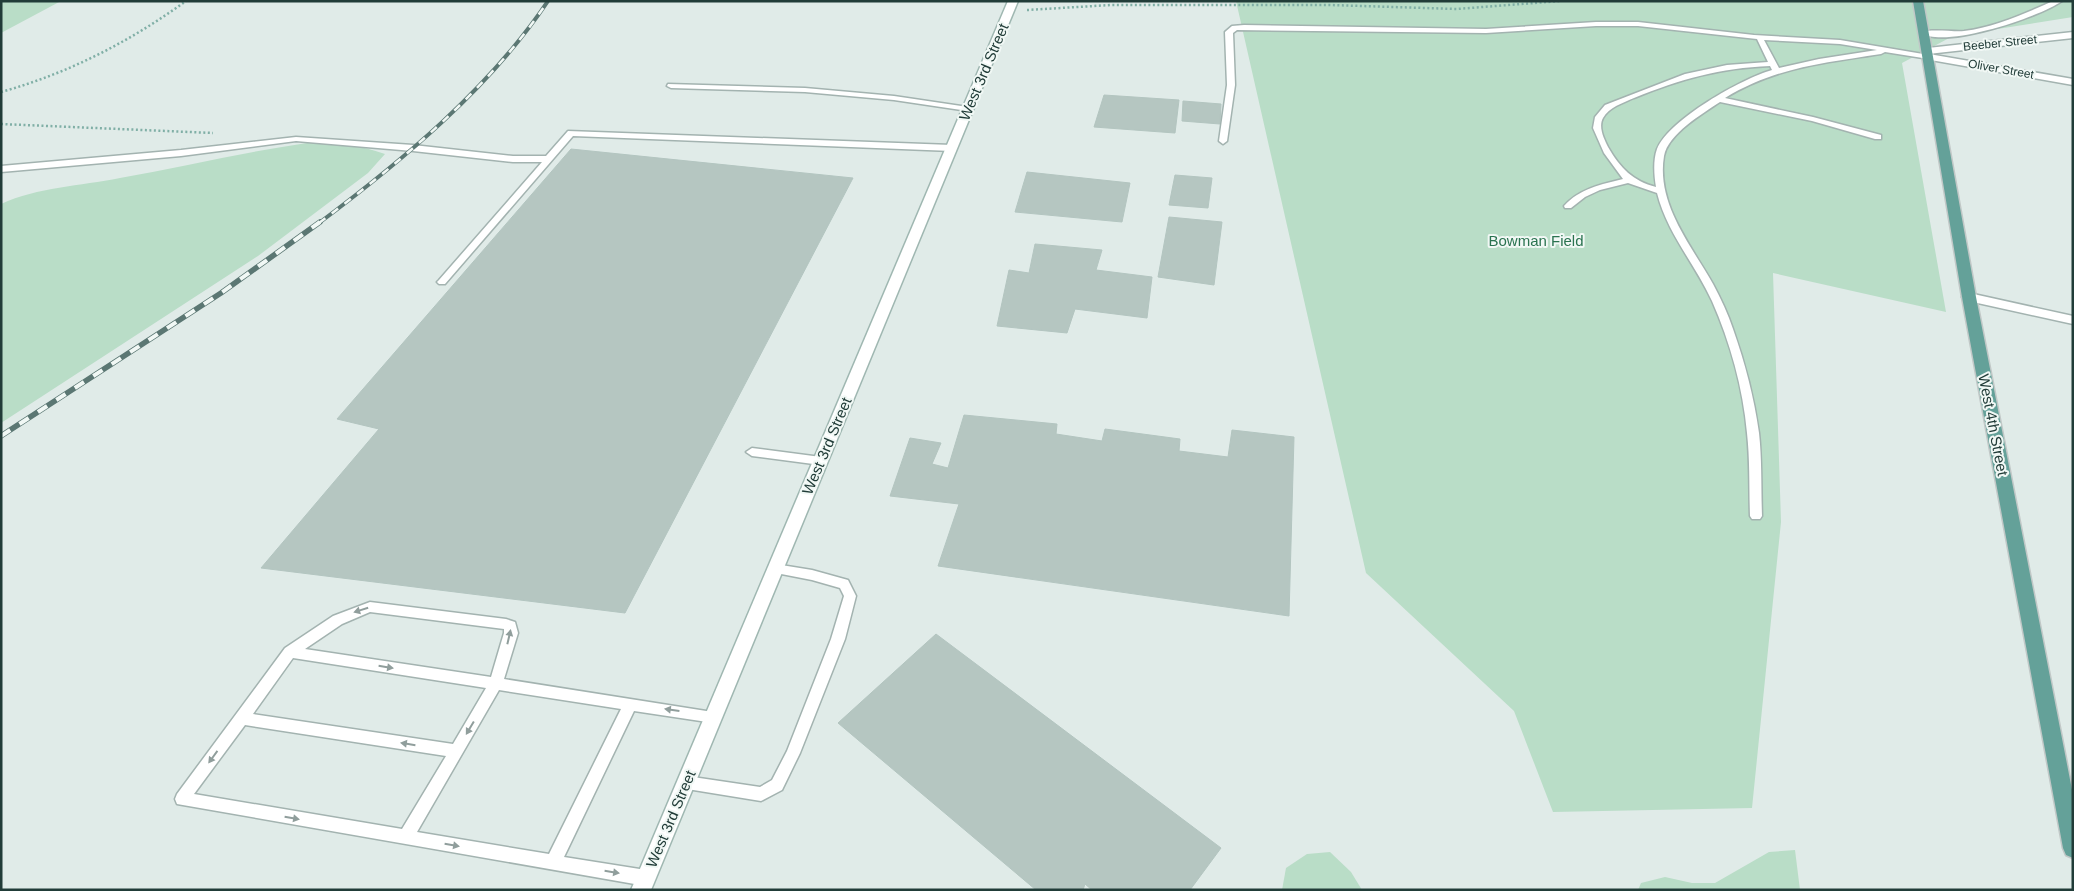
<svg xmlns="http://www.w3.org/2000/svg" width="2074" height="891" font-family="Arial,sans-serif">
  <rect width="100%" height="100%" fill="#e0ebe8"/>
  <!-- green -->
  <g fill="#b9ddc7">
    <path d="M1 1H61L1 33Z"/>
    <path d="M1236 1H2073V17L1953 36 1902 63 1946 312 1773 273 1781 522 1752 808 1553 812 1514 711 1366 573Z"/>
    <path d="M307 143C334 142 359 145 385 154L368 173 258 256 1 423V204C38 187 80 186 120 178 182 167 244 152 307 143Z"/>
    <path d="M1795 850 1800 890H1638L1641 883 1665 877 1692 883H1715L1769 852Z"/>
    <path d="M1330 852 1351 872 1362 890H1282L1286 868 1307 854Z"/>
  </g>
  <!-- building -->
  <g fill="#b5c6c1" stroke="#b3c5c0">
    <path d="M1104 95 1179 100 1175 133 1094 127Z"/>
    <path d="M1183 101 1221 104 1220 124 1182 121Z"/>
    <path d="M571 149 853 178 625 613 261 568 379 429 337 419Z"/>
    <path d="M1027 172 1130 183 1122 222 1015 212Z"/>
    <path d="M1175 175 1212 178 1208 208 1169 205Z"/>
    <path d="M1169 217 1222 222 1214 285 1158 277Z"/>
    <path d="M1035 244 1102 250 1096 270 1152 277 1147 318 1075 309 1067 333 997 326 1009 270 1029 273Z"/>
    <path d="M964 415 1057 424 1056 434 1102 441 1105 429 1180 439 1179 451 1228 457 1232 430 1294 437 1289 616 938 566 959 504 890 496 910 438 941 443 932 464 948 468Z"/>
    <path d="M936 634 1221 848 1190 890H1092L1085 884 1083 890H1036L838 723Z"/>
  </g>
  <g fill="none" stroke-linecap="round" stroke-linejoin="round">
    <defs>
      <g id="service">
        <path d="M2053 1H2062C2040 17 1945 49 1921 33 1928 28 1953 32 1964 31 1995 27 2024 14 2053 1Z"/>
        <path d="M1596 22H1638L1754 35 1840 40 1929 55 1933 57 1929 59 1885 52 1881 54C1824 63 1776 67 1725 98L1813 117 1881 135V139H1875L1812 121 1720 102C1702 114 1668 134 1664 156 1656 204 1691 245 1713 284 1721 299 1728 314 1733 329 1745 363 1754 397 1759 433 1762 460 1761 488 1762 516L1760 519H1752L1750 516C1749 488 1750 460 1747 433 1743 388 1730 342 1712 301 1695 264 1667 233 1657 193L1628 183 1600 190 1585 197 1571 208H1565L1564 206C1579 189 1602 184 1623 179L1604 153 1593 128 1595 117 1605 105 1685 74 1727 65 1768 62 1757 39 1638 26H1596L1486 33 1237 30 1233 33 1235 85 1227 141 1223 144 1219 141 1227 85 1225 32 1232 26 1244 25 1486 29ZM1764 40 1840 44 1877 50 1819 59 1779 68ZM1770 66 1772 70C1741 79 1670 119 1657 149 1653 160 1654 175 1656 187 1633 181 1620 168 1608 147 1604 139 1598 127 1603 118 1609 107 1623 103 1634 98 1681 79 1720 68 1770 66Z"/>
        <path d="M668 84 805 88 894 96 968 107 972 109 968 111 894 100 805 92 671 88 667 86Z"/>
        <path d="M568 131 952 145 956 148 952 151 573 136 445 284H439L437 282 439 280 542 162H513L413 151 296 141 181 156 1 172V166L181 150 296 137 413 145 513 156H546Z"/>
        <path d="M752 448 821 457 827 461 821 465 752 456 746 452Z"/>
        <path d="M775 564 812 570 848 580 856 596 845 639 800 753 782 790 761 801 681 788 679 783 681 778 686 776 760 787 772 780 787 751 831 639 844 596 840 588 812 580 771 572 769 569 771 566Z"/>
        <path d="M370 602 506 619 515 622 518 633 504 679 719 713 721 717 719 721 714 723 634 711 564 857 646 870 651 873 654 878 651 883 646 886 177 804 175 799 177 794 285 648 333 616ZM370 612 504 629V633L491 677 305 649 342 624ZM293 658 486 688 453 744 253 714ZM499 690 621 709 549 854 417 832ZM245 725 446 756 402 829 194 794Z"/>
      </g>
      <g id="minor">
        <path d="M2073 32V38L1928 54 1923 51 1928 48Z"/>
        <path d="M1929 54 2073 79V85L1925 59 1924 57Z"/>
        <path d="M1969 293 2073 316V324L1964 300 1962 297 1964 294Z"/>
      </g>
      <path id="secondary" d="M1008 1H1018L651 890H631Z"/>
      <path id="primary" d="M1913 1H1923L1976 297 2073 795V858L2066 855 2063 848 1962 297Z"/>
    </defs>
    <!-- service casing -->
    <use href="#service" stroke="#a3b3b0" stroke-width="3"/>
    <!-- minor casing -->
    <use href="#minor" stroke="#a3b3b0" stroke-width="3"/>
    <!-- secondary casing -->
    <use href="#secondary" stroke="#9fb7b1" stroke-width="3"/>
    <!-- primary casing -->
    <use href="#primary" stroke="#c1c8c7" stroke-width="3"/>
    <!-- path -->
    <g stroke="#80afa6" stroke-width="2.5" stroke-dasharray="2 2.5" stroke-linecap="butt">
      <path d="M1027 10 1111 5H1330L1457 9 1560 1"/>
      <path d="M1 92C69 73 129 42 186 1"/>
      <path d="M1 124 213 133"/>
    </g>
    <!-- service -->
    <use href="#service" fill="#fff" fill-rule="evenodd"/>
    <!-- minor -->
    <use href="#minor" fill="#fff" fill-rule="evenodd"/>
    <!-- secondary -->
    <use href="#secondary" fill="#fff" fill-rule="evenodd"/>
    <!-- primary -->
    <use href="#primary" fill="#64a199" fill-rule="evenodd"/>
    <defs>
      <path id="rail-far1" d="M319 223C402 161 490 88 548 1"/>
      <path id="rail" d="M1 436 221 293 320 222"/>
    </defs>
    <!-- rail-far1 casing -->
    <use href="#rail-far1" stroke="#5b7773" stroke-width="4"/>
    <!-- rail casing -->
    <use href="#rail" stroke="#5b7773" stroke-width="5.5"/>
    <!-- rail-far1 -->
    <use href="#rail-far1" stroke="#f1f8f5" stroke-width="2.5" stroke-dasharray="8" stroke-linecap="butt"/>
    <!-- rail -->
    <use href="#rail" stroke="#f1f8f5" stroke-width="4" stroke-dasharray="11" stroke-linecap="butt"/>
  </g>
  <!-- one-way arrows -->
  <defs><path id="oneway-solid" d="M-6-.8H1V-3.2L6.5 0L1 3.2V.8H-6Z" transform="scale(1.25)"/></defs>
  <g fill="#909e9c">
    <use href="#oneway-solid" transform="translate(361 610) rotate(163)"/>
    <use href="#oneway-solid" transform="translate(509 637) rotate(-77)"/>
    <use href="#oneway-solid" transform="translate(386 667) rotate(9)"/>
    <use href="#oneway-solid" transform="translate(672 710) rotate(-172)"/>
    <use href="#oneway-solid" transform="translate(470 728) rotate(121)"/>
    <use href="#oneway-solid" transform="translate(408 744) rotate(-171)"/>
    <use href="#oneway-solid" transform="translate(213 757) rotate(126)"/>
    <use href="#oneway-solid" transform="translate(292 818) rotate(10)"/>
    <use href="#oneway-solid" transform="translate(452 845) rotate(10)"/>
    <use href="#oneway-solid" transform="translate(612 872) rotate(9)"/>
  </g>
  <g text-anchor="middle" stroke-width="4" stroke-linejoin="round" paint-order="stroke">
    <!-- far-street labels -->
    <g font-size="12" fill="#213c38" stroke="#f1f8f5">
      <text transform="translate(2000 43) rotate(-6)" y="4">Beeber Street</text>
      <text transform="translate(2001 69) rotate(10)" y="4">Oliver Street</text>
    </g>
    <!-- street labels -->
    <g font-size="15" fill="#213c38" stroke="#f1f8f5">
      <text transform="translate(984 72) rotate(-67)" y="5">West 3rd Street</text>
      <text transform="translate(1993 425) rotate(79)" y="5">West 4th Street</text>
      <text transform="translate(827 446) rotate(-67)" y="5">West 3rd Street</text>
      <text transform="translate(671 819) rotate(-67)" y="5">West 3rd Street</text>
    </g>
    <!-- park labels -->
    <g font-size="15" fill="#2a7350" stroke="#f1f8f5">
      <text x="1536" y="246">Bowman Field</text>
    </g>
  </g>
  <!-- border -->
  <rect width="2074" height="891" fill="none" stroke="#213c38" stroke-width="5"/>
</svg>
